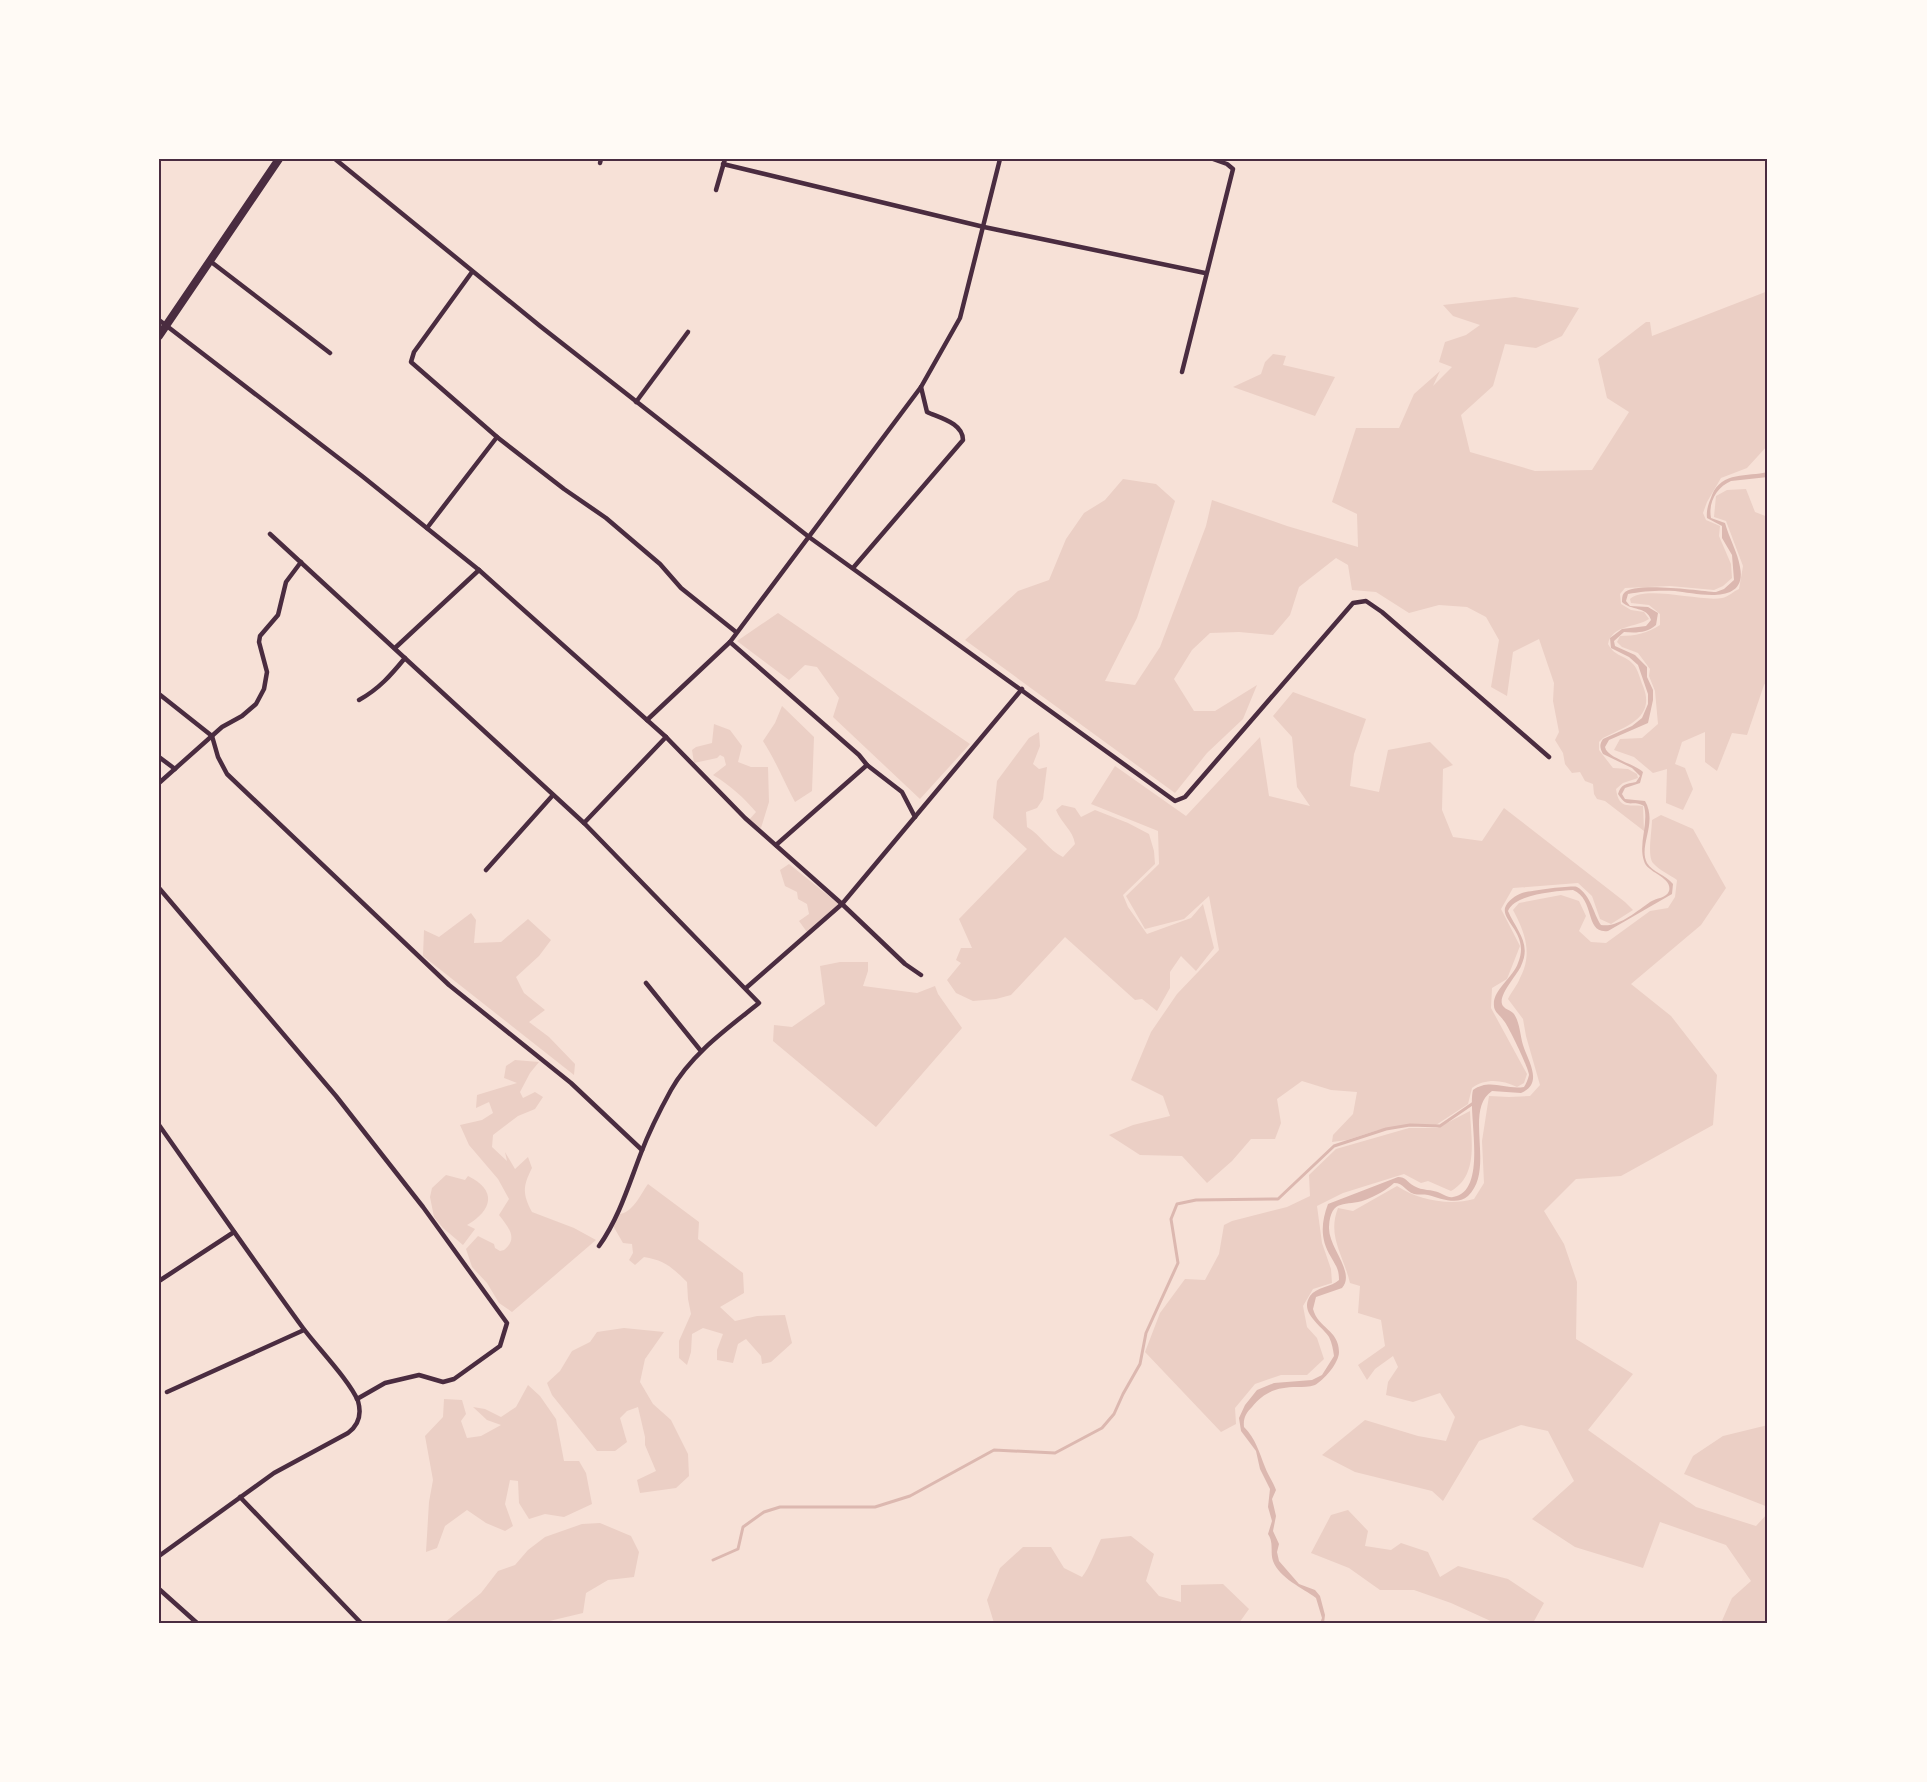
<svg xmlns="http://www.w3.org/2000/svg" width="1927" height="1782" font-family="'Fira Sans',sans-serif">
  <rect width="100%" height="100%" fill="#f7e1d7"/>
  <!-- green -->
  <g fill="#ebcfc5">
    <path d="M1768 291V445L1747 468 1721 478 1707 502 1703 513 1706 520 1720 526 1719 536 1731 564 1732 578 1723 586 1714 590 1670 586 1625 588 1620 594 1621 604 1631 610 1644 612 1649 619C1635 628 1612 625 1608 644 1616 658 1624 654 1633 664 1638 669 1640 679 1643 686 1656 718 1626 726 1603 738L1599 742V750L1613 768 1628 769 1637 774 1638 778 1623 783 1616 789C1619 810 1628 804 1643 806L1644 831 1605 801 1597 799 1594 794 1593 784 1585 781 1580 772 1572 773 1565 764 1563 753 1555 740 1559 732 1553 701 1554 683 1539 639 1513 652 1507 696 1491 687 1499 640 1486 617 1467 607 1439 605 1409 613 1376 592 1352 590 1348 565 1336 558 1299 587 1290 615 1273 635 1239 632 1210 633 1192 650 1174 679 1194 711H1215L1257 685 1243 719 1207 753 1175 793 965 640 1018 591 1049 580 1066 539 1084 513 1105 500 1123 479 1156 484 1175 501 1137 618 1105 681 1135 685 1160 647 1206 526 1212 500 1287 526 1358 547 1357 514 1332 502 1356 428H1399L1414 394 1440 371 1433 386 1452 367 1439 362 1445 342 1466 335 1480 325 1453 316 1443 305 1515 297 1579 308 1562 336 1536 348 1505 344 1493 386 1461 415 1470 452 1535 471 1592 470 1629 412 1607 398 1598 359 1646 322H1650L1652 336Z"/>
    <path d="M1273 354 1286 356 1283 365 1335 377 1315 416 1233 387 1261 374 1265 362Z"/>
    <path d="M1746 489 1755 512 1768 517V679L1764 685 1747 735 1732 733 1717 771 1705 762V732L1682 742 1675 764 1685 768 1693 789 1683 810 1666 803 1667 769 1653 773 1634 757 1614 750 1620 739 1642 738 1658 724 1655 691 1649 676 1650 669 1638 653 1622 647 1617 642 1620 636C1635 636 1648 633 1660 625V614L1649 605 1631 603 1630 599C1645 585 1701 602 1722 598 1728 597 1734 591 1739 589L1743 566 1726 521 1714 517 1716 496 1727 490Z"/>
    <path d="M778 613 970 744 920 799 833 717 839 698 817 667 805 665 789 680 737 641Z"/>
    <path d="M1293 692 1366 719 1354 754 1350 786 1379 792 1388 750 1430 742 1453 765 1443 769 1442 810 1453 837 1482 841 1504 808 1625 902 1633 910 1611 924 1600 919 1592 896 1578 883 1513 888 1501 909 1520 946 1507 979 1492 988 1491 1008 1527 1074 1524 1083 1517 1087C1502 1080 1486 1078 1472 1088L1468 1104 1436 1125 1411 1124 1378 1130 1347 1140 1332 1142 1333 1135 1353 1114 1357 1092 1331 1090 1302 1081 1277 1099 1281 1123 1275 1139H1251L1232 1161 1207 1183 1182 1156 1140 1155 1109 1135 1133 1125 1170 1116 1163 1096 1131 1080 1151 1032 1177 994 1219 950 1209 896 1184 919 1145 929 1126 896 1159 864 1158 831 1091 804 1115 766 1186 816 1260 737 1269 796 1310 806 1297 787 1292 737 1273 716Z"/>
    <path d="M782 706 814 737 812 791 795 802C784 782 776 761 763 741L775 723Z"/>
    <path d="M714 724 730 730 742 746 738 762 751 767H768L769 802 761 828 748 821 756 812C743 797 730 785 713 775L726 765 724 757 720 755 717 758 694 763 692 750 696 747 712 743Z"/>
    <path d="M1039 732 1040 746 1033 764 1039 769 1047 767 1043 799 1037 808 1026 812 1027 827C1041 835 1048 850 1063 857L1075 844C1073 830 1061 823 1056 810L1062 805 1075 808 1081 817 1095 810 1128 823 1149 834 1154 851 1155 864 1123 895 1128 907 1147 934 1191 918 1203 904 1214 948 1196 971 1181 956 1170 972V988L1157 1011 1142 999 1135 1000 1065 937 1011 995 996 999 973 1001 956 993 947 980 961 963 956 960 961 948H972L959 919 1027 849 993 818 997 781 1029 738Z"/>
    <path d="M1661 815 1693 829 1726 888 1701 925 1631 984 1671 1016 1717 1075 1713 1125 1621 1176 1576 1179 1544 1211 1564 1244 1577 1282 1576 1339 1633 1374 1588 1430 1696 1507 1756 1526 1768 1513V1623H1721L1732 1598 1751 1581 1726 1545 1660 1522 1643 1568 1575 1547 1532 1519 1574 1481 1548 1431 1521 1425 1479 1441 1443 1501 1432 1491 1355 1472 1322 1455 1365 1420 1418 1436 1446 1441 1455 1417 1440 1393 1413 1402 1386 1395 1388 1382 1398 1367 1393 1356 1375 1369 1367 1380 1358 1365 1385 1346 1381 1320 1358 1313 1360 1286 1350 1283C1343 1254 1327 1236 1338 1208L1353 1211 1397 1186C1418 1200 1449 1206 1474 1199L1484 1183 1482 1141 1489 1096 1509 1097 1530 1096 1540 1085 1526 1036 1523 1019 1508 999C1511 992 1517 986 1520 978 1533 954 1525 932 1513 910L1519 903 1561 895 1579 901 1586 916 1579 931 1591 942 1606 943 1650 911 1668 908 1675 897 1677 880C1670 875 1659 870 1653 863 1647 856 1652 831 1652 820Z"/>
    <path d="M789 864 840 905 807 932 799 921 809 914 807 904 798 899 797 892 785 886 780 870Z"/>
    <path d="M471 913 476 920 474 943 501 942 528 919 551 940 539 956 516 977 524 993 545 1010 529 1022 549 1037 575 1064 574 1075 423 956 424 930 439 937Z"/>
    <path d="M840 962H868V971L863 986 917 993 935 986 938 994 962 1028 876 1127 773 1041 774 1025 792 1027 825 1004 820 966Z"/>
    <path d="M515 1060 539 1062 530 1073 520 1092 523 1098 535 1092 543 1097 535 1109 518 1116 493 1135 492 1147 507 1161 505 1152 515 1169 528 1157 532 1168C523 1186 522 1193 532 1212L574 1228 596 1240 512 1312 499 1303 487 1283 472 1267 466 1249 478 1236 494 1244 495 1248 500 1251 504 1250C519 1238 508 1227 499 1215L509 1199 498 1179 469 1145 460 1125 482 1120 493 1113 489 1102 476 1108 477 1095 517 1083 504 1078 506 1066Z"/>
    <path d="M1470 1111C1471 1139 1479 1175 1451 1191L1428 1181 1421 1183 1404 1174 1343 1193 1317 1206 1322 1243 1331 1269 1332 1283 1313 1289 1303 1306 1307 1327 1317 1338 1324 1359 1307 1375H1281L1255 1384 1235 1408 1236 1424 1221 1432 1145 1352 1160 1313 1185 1279 1205 1280 1219 1254 1224 1225 1232 1221 1287 1207 1310 1196 1309 1175 1336 1149 1409 1128H1437Z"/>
    <path d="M446 1175 465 1180 468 1176C497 1190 493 1210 467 1225L475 1229 463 1245 443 1228 434 1217 430 1197 432 1188Z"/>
    <path d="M648 1184 699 1222 698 1239 743 1273 744 1293 720 1307 735 1321 757 1316 785 1315 792 1343 771 1362 762 1364 761 1356 746 1339 738 1344 733 1363 717 1360V1350L723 1334 703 1328 692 1334 691 1352 687 1365 679 1358V1341L691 1314 688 1299 687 1282C673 1268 664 1260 644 1257L635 1265 629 1260 633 1253 632 1244 623 1243 612 1224 617 1214C632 1215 640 1195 648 1184Z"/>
    <path d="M624 1328 664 1332 645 1359 640 1382 653 1404 671 1420 688 1454 689 1476 676 1488 640 1493 637 1480 656 1471 645 1445V1437L638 1407 627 1411 620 1418 627 1442 615 1451H597L552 1395 547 1383 560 1371 572 1351 590 1342 597 1332Z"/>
    <path d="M528 1385 540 1396 556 1419 564 1461H579L586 1473 592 1504 564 1517 545 1514 529 1519 519 1503 518 1481 510 1480 505 1504 513 1526 505 1531 486 1523 467 1510 445 1526 437 1548 426 1552 429 1502 433 1480 425 1436 443 1417 444 1399 462 1400 466 1414 461 1421 467 1438 481 1436 501 1425 487 1420 473 1407 485 1409 501 1417 516 1407Z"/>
    <path d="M1768 1425V1507L1684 1474 1693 1456 1723 1436Z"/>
    <path d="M1348 1510 1368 1531 1365 1546 1391 1550 1401 1543 1428 1552 1440 1577 1458 1566 1508 1579 1544 1603 1533 1623H1495L1451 1603 1414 1590H1380L1349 1568 1311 1553 1331 1515Z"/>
    <path d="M600 1523 631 1536 639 1552 634 1577 608 1580 586 1593 583 1613 541 1623H444L481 1593 498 1571 515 1565 528 1550 545 1537 582 1524Z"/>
    <path d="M1131 1536 1154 1554 1146 1581 1159 1596 1181 1602V1585L1223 1584 1249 1609 1239 1623H994L987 1600 1000 1568 1023 1547H1051L1064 1568 1082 1577C1090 1567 1095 1551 1101 1539Z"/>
  </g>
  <!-- water -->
  <path fill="#dcb8b0" d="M1768 472V477L1731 481C1717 487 1708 502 1711 518L1725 523C1729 538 1738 553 1740 567 1748 607 1695 593 1675 591 1661 590 1642 591 1628 594L1626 601 1630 606 1648 607 1658 613 1656 625C1647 633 1636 633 1624 632L1614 641 1615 646 1635 655 1647 667V677L1653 690V700L1648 723 1609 740 1605 747C1607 758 1633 763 1643 772L1640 783 1625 788 1622 794 1625 799 1645 801C1658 823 1638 846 1647 863 1652 872 1666 875 1673 884L1672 894 1608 931C1584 934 1596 900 1573 890 1556 891 1515 894 1508 911 1516 930 1532 943 1521 966 1518 974 1496 997 1503 1006 1506 1010 1511 1010 1514 1014 1520 1023 1520 1035 1523 1045 1528 1061 1544 1083 1521 1093L1492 1091C1463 1110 1496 1170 1468 1196 1457 1206 1440 1198 1428 1195 1424 1194 1418 1195 1414 1194 1405 1191 1404 1183 1394 1183 1387 1190 1375 1196 1365 1200 1346 1207 1331 1197 1329 1227 1328 1248 1356 1272 1342 1288L1316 1297 1313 1309C1318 1328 1339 1330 1339 1352 1339 1363 1324 1380 1315 1385 1309 1387 1303 1387 1297 1387 1277 1387 1264 1392 1252 1407 1246 1413 1243 1418 1244 1427 1256 1439 1259 1452 1265 1467 1268 1475 1273 1482 1276 1490L1272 1499 1276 1516 1273 1531 1279 1544 1277 1552 1279 1561 1299 1584 1315 1590 1320 1596 1325 1615 1324 1623H1320L1322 1618 1316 1598C1303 1588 1279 1578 1273 1561 1270 1552 1274 1543 1268 1534L1272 1521 1268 1507 1270 1489 1260 1469 1256 1451 1241 1431 1239 1418 1245 1405 1257 1390 1274 1383 1312 1380 1322 1375 1334 1356C1333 1349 1332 1343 1329 1337 1321 1325 1299 1313 1310 1296 1316 1287 1332 1287 1339 1280 1339 1269 1336 1266 1331 1257 1320 1239 1321 1223 1328 1204L1398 1177C1406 1177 1407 1182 1414 1186 1422 1191 1432 1189 1440 1193 1445 1195 1448 1198 1453 1197 1489 1191 1467 1114 1473 1090 1490 1078 1505 1090 1524 1087 1526 1084 1528 1079 1529 1075 1529 1069 1509 1027 1504 1021 1501 1016 1494 1012 1494 1006 1492 990 1513 978 1518 963 1530 934 1502 922 1505 908 1507 901 1516 895 1522 893 1529 891 1572 885 1577 887 1591 895 1593 913 1601 925 1618 928 1637 911 1650 902 1656 898 1667 898 1669 891 1673 877 1647 873 1644 861 1638 843 1649 824 1644 806 1631 799 1628 810 1618 794 1621 784 1626 784 1636 782L1640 776 1632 768 1603 754C1600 748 1599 745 1603 739L1632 726 1642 718 1648 704V694L1638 665 1629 657 1611 648 1610 638 1622 629 1646 626 1651 620C1647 606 1631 611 1622 602 1622 599 1622 595 1624 593 1634 581 1700 591 1716 592L1724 589 1734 580 1732 555 1722 538V526L1707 518C1706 509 1709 503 1712 495 1722 471 1747 477 1768 472Z"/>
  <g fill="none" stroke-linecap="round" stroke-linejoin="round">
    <!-- stream -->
    <path stroke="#dcb8b0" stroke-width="3" d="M713 1560 738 1549 743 1527 764 1512 780 1507H875L910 1496 994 1450 1055 1453 1102 1428 1114 1414 1123 1394 1140 1364 1146 1333 1178 1263 1171 1219 1177 1204 1196 1200 1278 1199 1334 1146 1386 1129 1410 1125 1440 1126 1475 1102"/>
    <!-- minor -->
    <g stroke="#4a2c40" stroke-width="4.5">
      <path d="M335 159 540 326 809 537 1175 801 1185 797 1353 603 1366 601 1382 612 1549 757"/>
      <path d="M600 163 601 159"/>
      <path d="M723 164 984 227 1205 273"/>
      <path d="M716 190 725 159"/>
      <path d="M210 261 330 353"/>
      <path d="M472 272 414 352 411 362 497 437 564 489 606 518 660 564 681 588 736 632"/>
      <path d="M159 320 362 476 479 570 666 737 745 818 842 904 905 964 921 975"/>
      <path d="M1182 372 1233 169 1227 164 1213 159"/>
      <path d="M636 402 688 332"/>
      <path d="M427 528 497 437"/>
      <path d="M270 534 584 823 759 1003C728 1028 691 1054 671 1090 660 1110 649 1132 641 1153 629 1184 619 1218 599 1246"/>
      <path d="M853 568 963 440C963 423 940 418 927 412L921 387"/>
      <path d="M730 642 859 755 867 765 776 845"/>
      <path d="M395 648 479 570"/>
      <path d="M159 694 212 736 218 757 227 774 449 985 571 1083 642 1150"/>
      <path d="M359 700C379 689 391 675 405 658"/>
      <path d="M647 720 730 642 921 387 960 318 1000 159"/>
      <path d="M159 757 175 769"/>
      <path d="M867 765 902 792 915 817"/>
      <path d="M159 783 222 727 242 716 256 704 264 689 267 672 259 642 260 636 278 615 286 582 301 562"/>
      <path d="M584 823 666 737"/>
      <path d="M486 870 553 795"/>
      <path d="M159 888 336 1096 423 1207 507 1323 500 1346 454 1379 443 1382 419 1375 385 1383 357 1399"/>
      <path d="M646 983 701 1051"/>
      <path d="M746 988 842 904 1022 689"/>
      <path d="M159 1125C207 1193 254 1261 303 1328 317 1347 350 1381 358 1401 362 1415 359 1425 348 1433L274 1473 159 1556"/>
      <path d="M159 1281 234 1232"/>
      <path d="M167 1392 304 1330"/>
      <path d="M240 1497 361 1623"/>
      <path d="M159 1589 197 1623"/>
    </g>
    <!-- primary -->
    <path stroke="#4a2c40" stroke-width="8" d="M159 336 279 159"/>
  </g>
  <!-- border -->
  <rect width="1927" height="1782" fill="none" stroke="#fffaf5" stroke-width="321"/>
  <rect x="160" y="160" width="1606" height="1462" fill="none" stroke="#4a2c40" stroke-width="2"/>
</svg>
